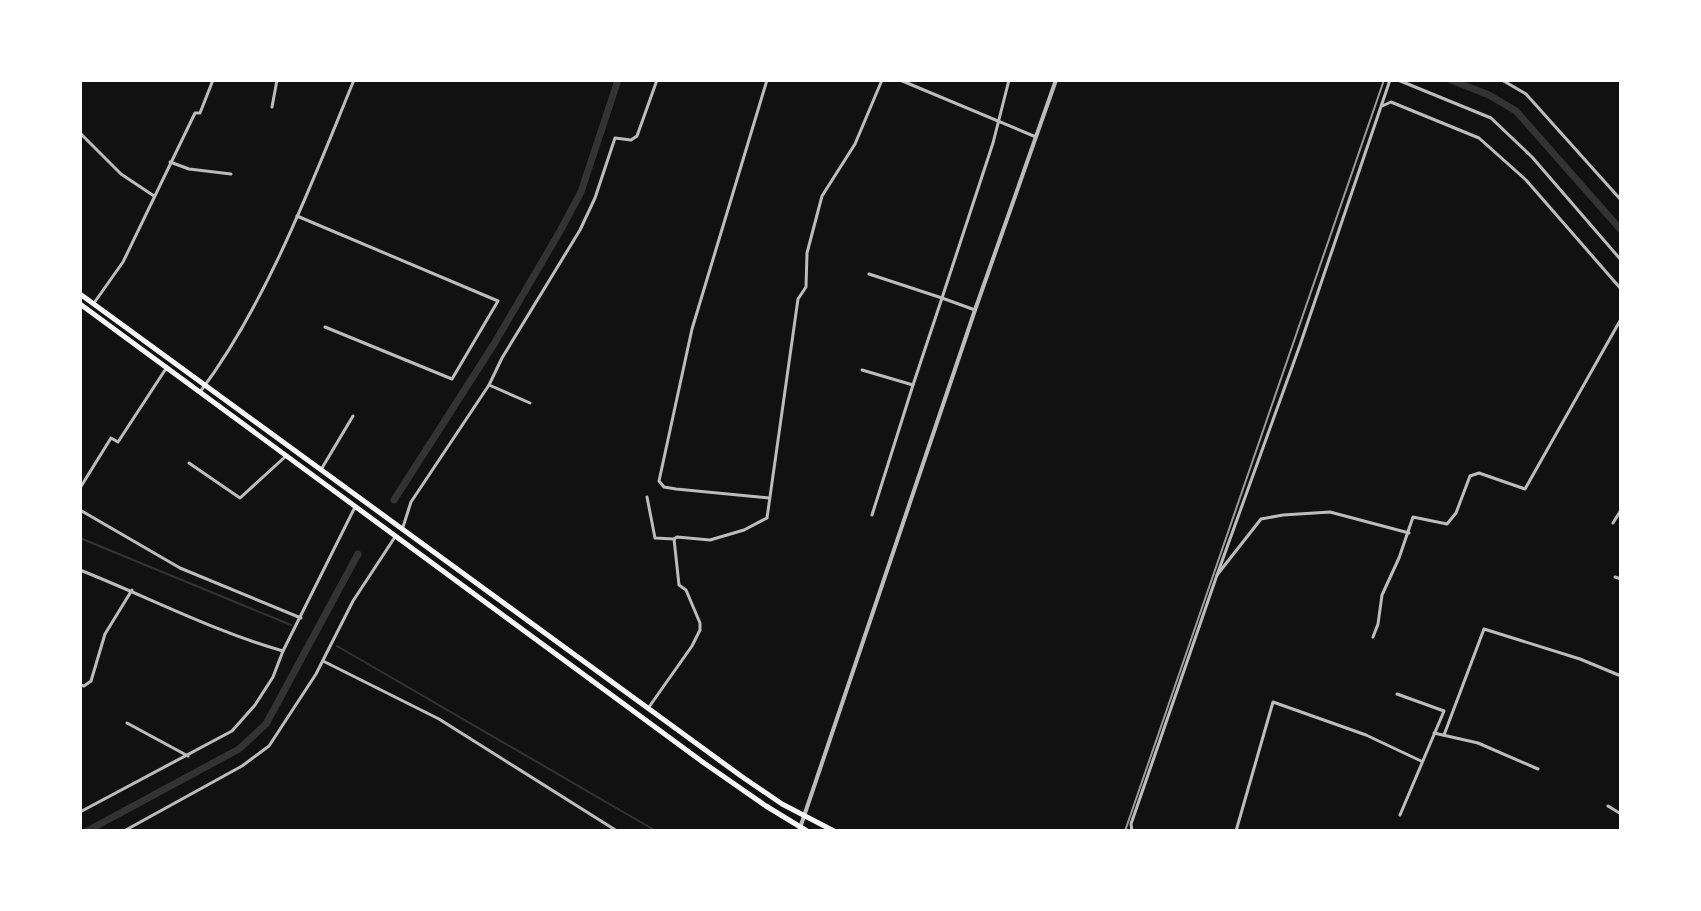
<svg xmlns="http://www.w3.org/2000/svg" width="1701" height="911" font-family="'Times New Roman',serif">
  <rect width="100%" height="100%" fill="#111"/>
  <g fill="none" stroke-linecap="round" stroke-linejoin="round">
    <!-- stream -->
    <g stroke="#333" stroke-width="2">
      <path d="M80 538 291 625"/>
      <path d="M337 646 656 831"/>
    </g>
    <!-- canal -->
    <g stroke="#333" stroke-width="7">
      <path d="M1451 80 1489 95 1516 111 1621 230"/>
      <path d="M394 500 494 344 559 233 581 192 618 80"/>
      <path d="M87 831 239 749 266 724 358 554"/>
    </g>
    <!-- minor -->
    <g stroke="#bcbcbc" stroke-width="3">
      <path d="M767 80 692 329 659 481 664 487 676 489 769 498"/>
      <path d="M900 80 1036 137"/>
      <path d="M1398 80 1491 118 1532 157 1621 260"/>
      <path d="M1502 80 1526 94 1621 200"/>
      <path d="M1382 106 1391 102 1479 138 1526 180 1621 289"/>
      <path d="M272 107 277 80"/>
      <path d="M80 133 121 174 154 196"/>
      <path d="M170 162 189 169 231 174"/>
      <path d="M297 216 498 301 452 379 325 327"/>
      <path d="M869 274 942 298 993 143 1009 80"/>
      <path d="M94 303 123 262 195 113H200L213 80"/>
      <path d="M862 370 913 385 942 298 975 310"/>
      <path d="M489 385 530 403"/>
      <path d="M200 392C267 303 312 182 354 80"/>
      <path d="M189 463 240 498 286 456"/>
      <path d="M322 468 353 416"/>
      <path d="M80 488 111 438 118 442 167 367"/>
      <path d="M647 497 655 538 674 539"/>
      <path d="M80 510 180 568 301 618"/>
      <path d="M872 515 913 385"/>
      <path d="M1613 523 1621 510"/>
      <path d="M403 527 411 502 489 385 502 358 580 230 595 198 615 138 631 140 637 136 657 80"/>
      <path d="M80 570C148 597 213 631 283 651"/>
      <path d="M1217 575 1300 345 1390 80"/>
      <path d="M1615 577 1621 579"/>
      <path d="M1373 637 1378 624 1382 595 1399 558 1413 517 1447 524 1456 513 1470 476 1479 473 1525 489 1621 319"/>
      <path d="M323 661 439 719 617 831"/>
      <path d="M80 685 84 686 91 681 105 634 132 590"/>
      <path d="M1397 694 1444 711 1400 815"/>
      <path d="M649 707 692 646 700 630V623L686 590 679 585 674 539 677 537 710 540 744 530 767 518 798 299 806 287 807 253 822 196 855 144 882 80"/>
      <path d="M127 723 188 756"/>
      <path d="M1434 733 1478 743 1538 769"/>
      <path d="M1444 735 1484 629 1580 659 1621 676"/>
      <path d="M1608 806 1621 814"/>
      <path d="M80 812 232 731 255 705 273 677 283 651 355 507"/>
      <path d="M124 831 242 766 269 746 316 674 353 601 395 537"/>
      <path d="M1132 831 1131 824 1217 575 1261 519 1283 515 1330 512 1409 533"/>
      <path d="M1236 831 1273 702 1366 735 1421 761"/>
    </g>
    <!-- tertiary -->
    <path stroke="#bcbcbc" stroke-width="4" d="M799 831 975 310 1056 80"/>
    <!-- trunk -->
    <g stroke="#f5f5f5" stroke-width="5">
      <path d="M80 294 741 776 782 804 834 831"/>
      <path d="M80 304 704 763 766 806 807 831"/>
    </g>
    <!-- rail -->
    <path stroke="#9a9a9a" stroke-width="2" d="M1125 831 1384 80"/>
  </g>
  <!-- border -->
  <rect width="1701" height="911" fill="none" stroke="#ffffff" stroke-width="164"/>
</svg>
